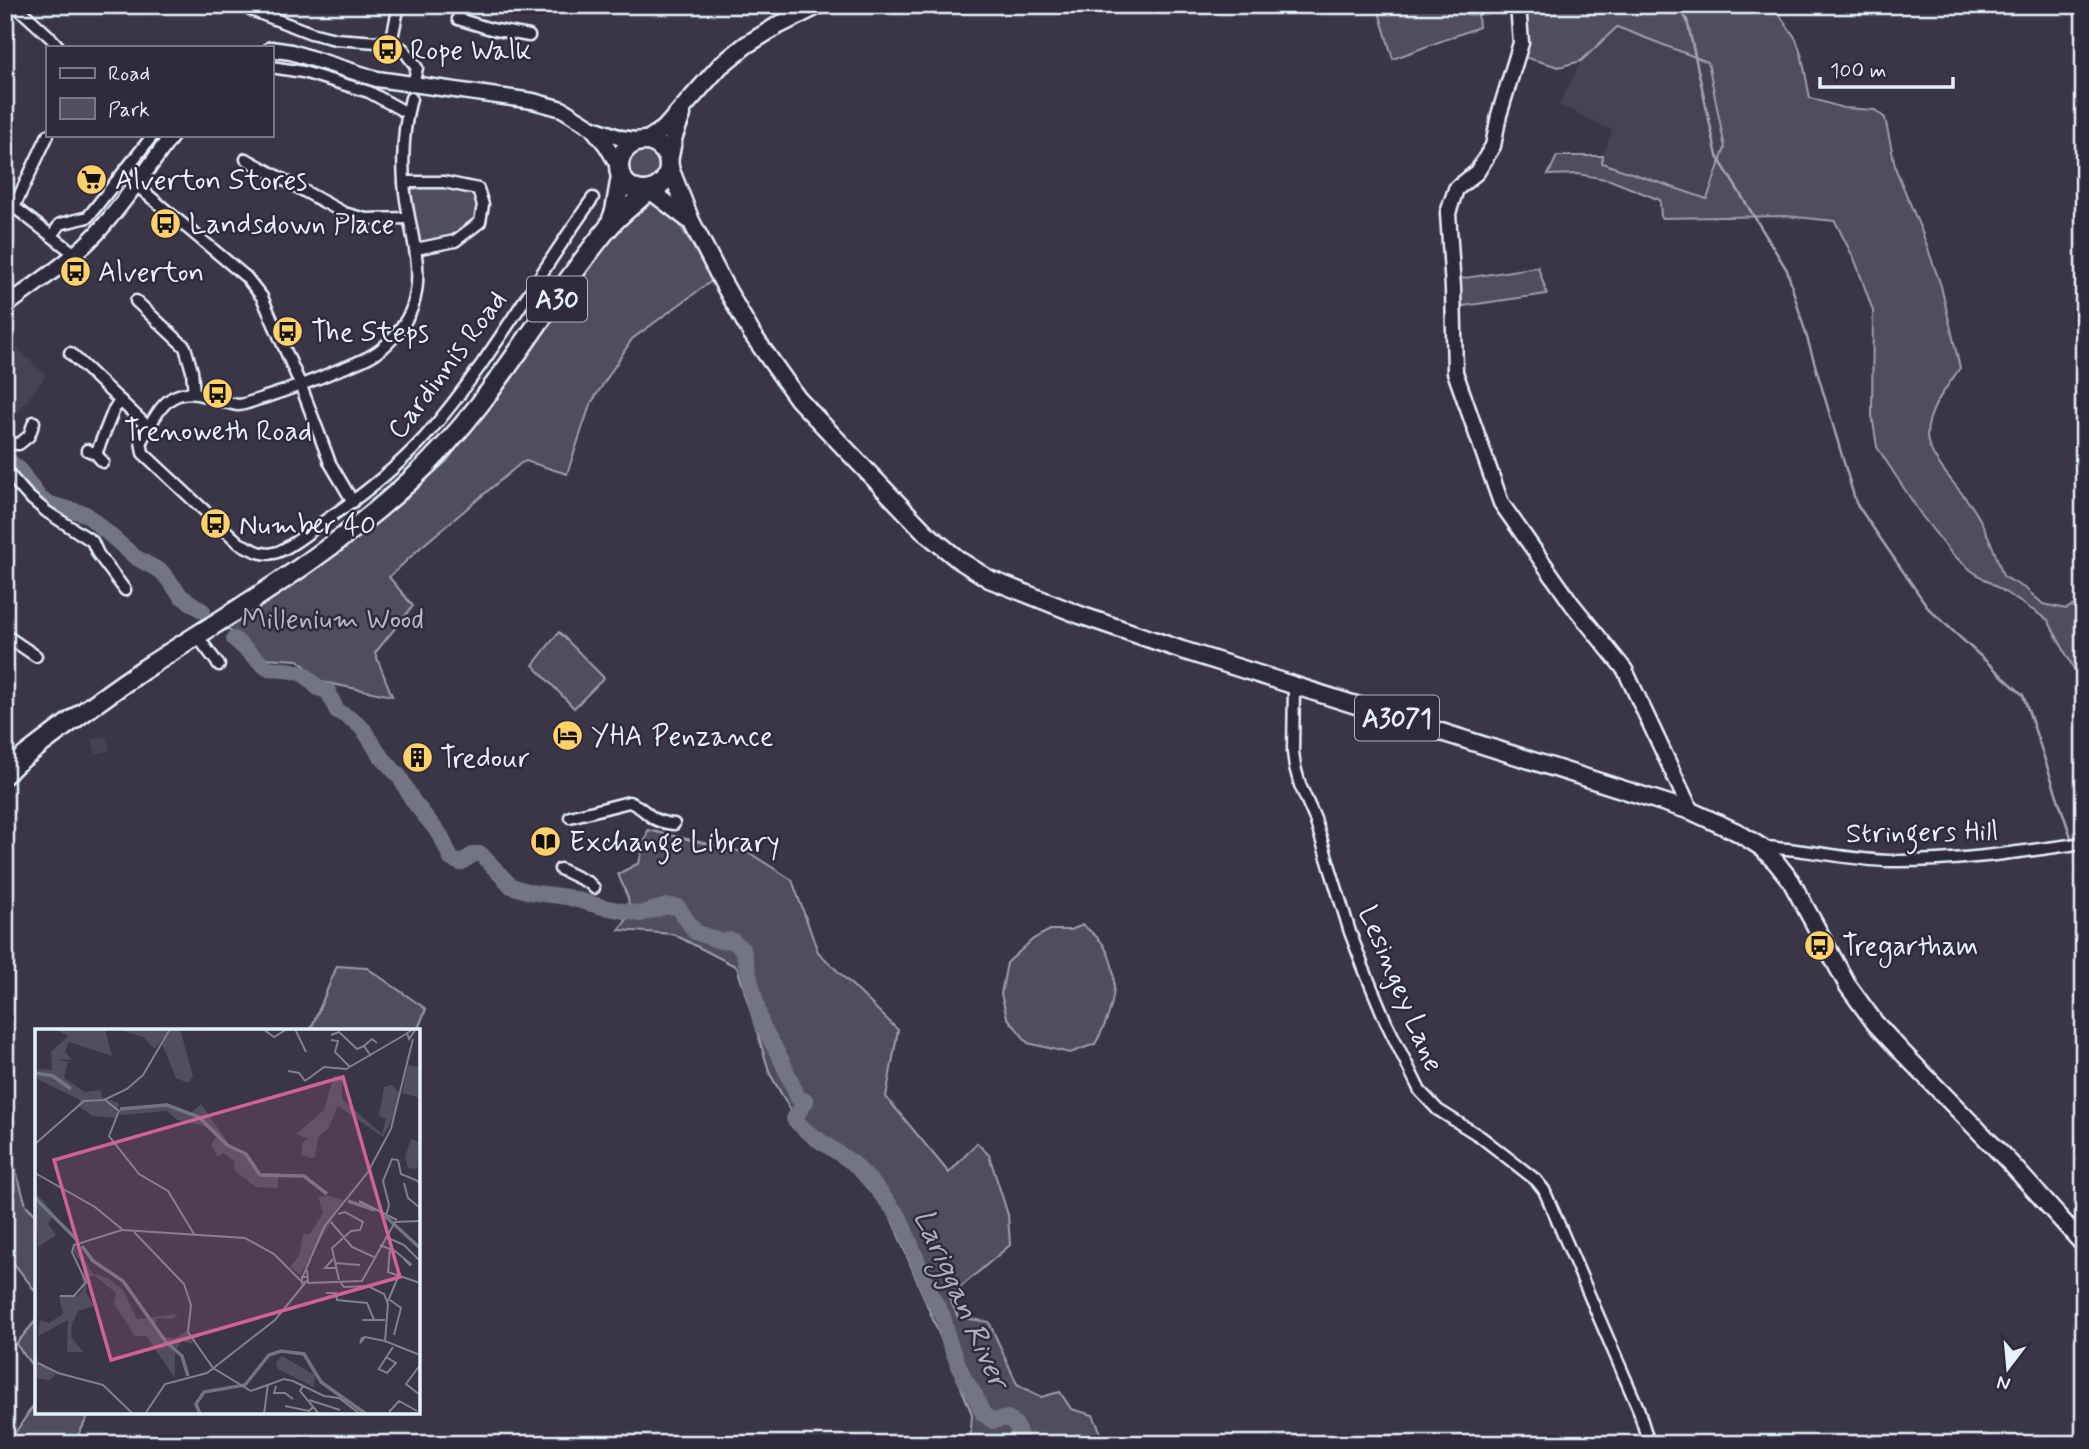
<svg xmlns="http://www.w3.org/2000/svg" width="2089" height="1449" font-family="Mynerve,sans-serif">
  <rect width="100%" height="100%" fill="#3a3648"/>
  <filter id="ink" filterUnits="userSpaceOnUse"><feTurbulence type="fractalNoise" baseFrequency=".0143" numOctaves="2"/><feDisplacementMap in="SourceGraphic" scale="14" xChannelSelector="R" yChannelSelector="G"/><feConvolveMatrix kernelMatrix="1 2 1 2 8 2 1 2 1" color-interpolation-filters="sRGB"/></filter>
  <g filter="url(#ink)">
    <!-- built -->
    <g fill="#464354">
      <path d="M1616 28 1708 62 1725 148 1707 199 1601 163 1612 130 1559 105 1581 61Z"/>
      <path d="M11 343 46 375 21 409 5 422V344Z"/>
      <path d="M106 736 110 750 96 754 92 740Z"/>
    </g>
    <!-- green -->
    <g fill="#504e5f" stroke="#9ca0ac" stroke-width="2">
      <path d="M1433 5H1477L1479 27 1393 59 1379 12Z"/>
      <path d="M1523 5H1773L1796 39 1802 57 1810 98 1843 108 1875 110 1885 118 1896 170 1922 232 1941 286 1960 368C1946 388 1928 409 1927 435 1926 456 1963 492 1975 511 1988 532 1996 554 2003 576L2026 589 2043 604 2066 609 2084 600V688L2048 620 1972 571 1952 554 1922 516 1877 447 1872 415 1873 311 1856 263 1835 221 1786 216 1661 218 1660 200 1610 180 1578 174 1548 175 1557 156H1603L1602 163 1707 199 1725 148 1708 62 1617 27 1581 61 1559 67 1520 56Z"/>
      <circle cx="643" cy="166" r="20"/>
      <path d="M413 185 456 188 472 193 477 203 476 219 449 241 421 247 417 240 409 188Z"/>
      <path d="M649 202 664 209 680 225 713 280 632 339 590 405 567 474 526 461 521 463 421 547 389 577 413 606 375 653 392 696 322 682 298 660 264 658 225 627 401 502 447 461 615 231Z"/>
      <path d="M1538 267 1547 294 1456 307 1458 279Z"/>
      <path d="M559 632 604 678 574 708 533 665Z"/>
      <path d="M648 830 751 854 792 880 818 952 898 1030 886 1097 949 1173 977 1143 989 1155 1008 1215 1010 1245 949 1297 958 1317 989 1322 1017 1384 1041 1397 1060 1392 1071 1409 1093 1415 1106 1444H970L972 1414 890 1215 850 1168 809 1142 770 1074 737 967 673 934 619 930 630 915 628 898 618 874 639 863Z"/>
      <path d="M1083 925C1090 931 1098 937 1103 944 1123 976 1113 1013 1095 1044L1070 1053 1028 1043 1007 1017 1001 994 1007 963 1033 939 1050 930H1071Z"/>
      <path d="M337 966 367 968 426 1009 417 1031H310Z"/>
      <path d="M5 1133 26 1205 37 1216V1293L5 1252Z"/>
      <path d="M37 1319V1372L16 1344Z"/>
      <path d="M37 1400V1412H90L74 1444H16L11 1439Z"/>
    </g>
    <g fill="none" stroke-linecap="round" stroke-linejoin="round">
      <!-- stream -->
      <g stroke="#a2a6b1" stroke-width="2.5">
        <path d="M1678 5 1687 20 1717 156 1787 270 1856 503 1929 609 2023 695 2072 840"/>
        <path d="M2074 847 2084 861"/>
      </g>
      <!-- river -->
      <g stroke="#737482" stroke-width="16">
        <path d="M5 458 18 468 40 499 50 504 86 514 135 557 162 572 181 596 203 611"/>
        <path d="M234 639 267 668 293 671 305 675 318 688 329 692"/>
        <path d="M330 696 337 711 353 720 364 730 379 754 399 776 413 801 441 836 451 859 460 863 474 854H481L511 886 530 892 567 897 603 907 640 914 667 906 678 907 695 932 720 941 732 940 743 950 761 1023 782 1061 798 1098 806 1101 794 1119 806 1131 853 1163 875 1186 900 1218 933 1299 943 1316 949 1342 964 1378 975 1395 983 1414 993 1421 1008 1418 1016 1425 1023 1444"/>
      </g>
      <defs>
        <g id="street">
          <path d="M15 5 50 37 59 47"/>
          <path d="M238 5 311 33 335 39 391 43 403 49 417 68 413 84"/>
          <path d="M460 5 458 19 491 29 529 36"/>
          <path d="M391 43 399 5"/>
          <path d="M271 67 303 72 369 92 407 113"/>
          <path d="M411 98C404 125 402 154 404 182 406 223 427 266 412 308 406 323 393 340 380 350 368 359 352 365 338 370 313 381 288 390 263 398 255 400 245 405 238 405 218 403 196 387 176 396 160 402 150 427 141 441L143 453 239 543C250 548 261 556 274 553 286 551 312 530 323 522 360 497 395 470 425 437 489 364 536 277 593 198"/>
          <path d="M246 159 344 213 366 219 408 218"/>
          <path d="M404 182H444L478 189 483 205 480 222 455 241 416 249"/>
          <path d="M136 185 246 277 262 297 301 386 330 463 353 502"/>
          <path d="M5 200 75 254"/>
          <path d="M14 207 48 135"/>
          <path d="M52 236 60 224 88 217 153 135"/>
          <path d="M5 286 16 299"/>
          <path d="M136 301 185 347 192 371 194 393"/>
          <path d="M70 353 149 428"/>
          <path d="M5 443 19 444 29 436 34 422"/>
          <path d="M87 450 96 454 103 462"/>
          <path d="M96 454 114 409 121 401"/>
          <path d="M5 470 28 496 47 512 92 541 98 554 125 590"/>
          <path d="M5 635 36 656"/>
          <path d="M197 636 219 665"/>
          <path d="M1294 686 1293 752 1295 767 1300 785 1315 819 1350 932 1364 969 1386 1022 1420 1091 1438 1110 1481 1137 1536 1180 1544 1190 1638 1408 1649 1444"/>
          <path d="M570 817 629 802C649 809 647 822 674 824"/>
          <path d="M1761 847C1804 848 1846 860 1890 861 1955 862 2020 852 2084 843"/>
          <path d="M560 869 589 883 594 888"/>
        </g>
        <g id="secondary">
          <path d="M1518 5 1521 43 1499 115 1493 146 1477 172 1456 189 1448 213 1453 288 1455 372 1501 503 1572 604 1625 670 1691 811"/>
          <path d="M271 49 291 52 377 79 533 101 562 109 591 127 621 138 641 141"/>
          <path d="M592 128 606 145 619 167"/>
          <path d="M5 307C36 283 70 262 97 233 125 202 148 168 172 135"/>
        </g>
        <g id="primary">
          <path d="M646 141 664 129 720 66 746 45 777 26 819 5"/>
          <path d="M669 161 674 136 682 115"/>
          <path d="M670 168 691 221 723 283 752 334 798 399 926 533 959 560 989 579 1007 586 1080 615 1182 650 1691 811 1737 832 1761 847 1776 862 1791 881 1848 986 1875 1023 1901 1051 2012 1165 2084 1245"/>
          <path d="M651 191 689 220"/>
        </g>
        <g id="highway">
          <circle cx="644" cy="166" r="25"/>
          <path d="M609 227 615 211 621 176"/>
          <path d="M5 774 16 763C59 730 103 696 149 666 239 608 333 553 412 479 493 404 539 312 608 228 619 215 634 204 647 192"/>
        </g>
      </defs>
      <!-- street casing -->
      <use href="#street" stroke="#e8f1f8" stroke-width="15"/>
      <!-- secondary casing -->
      <use href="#secondary" stroke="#e8f1f8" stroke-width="19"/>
      <!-- primary casing -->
      <use href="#primary" stroke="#e8f1f8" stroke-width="21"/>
      <!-- highway casing -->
      <use href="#highway" stroke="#e8f1f8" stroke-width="23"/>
      <!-- street -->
      <use href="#street" stroke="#2f2a3d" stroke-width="10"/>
      <!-- secondary -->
      <use href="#secondary" stroke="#2f2a3d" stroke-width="14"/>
      <!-- primary -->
      <use href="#primary" stroke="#2f2a3d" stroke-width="16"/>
      <!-- highway -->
      <use href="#highway" stroke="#2f2a3d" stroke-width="18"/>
    </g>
  </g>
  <!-- icons -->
  <defs>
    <symbol id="bus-disc" viewBox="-11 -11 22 22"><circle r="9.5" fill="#ffd166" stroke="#2f2a3d"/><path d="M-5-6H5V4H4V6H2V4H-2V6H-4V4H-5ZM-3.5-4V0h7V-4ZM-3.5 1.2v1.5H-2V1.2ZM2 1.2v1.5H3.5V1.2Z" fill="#111"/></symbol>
    <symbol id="supermarket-disc" viewBox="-11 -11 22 22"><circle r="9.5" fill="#ffd166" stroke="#2f2a3d"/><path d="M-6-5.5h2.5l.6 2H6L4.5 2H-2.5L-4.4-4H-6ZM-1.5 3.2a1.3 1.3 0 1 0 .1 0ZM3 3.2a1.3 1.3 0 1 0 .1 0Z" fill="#111"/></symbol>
    <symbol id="hotel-disc" viewBox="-11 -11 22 22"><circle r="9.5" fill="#ffd166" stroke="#2f2a3d"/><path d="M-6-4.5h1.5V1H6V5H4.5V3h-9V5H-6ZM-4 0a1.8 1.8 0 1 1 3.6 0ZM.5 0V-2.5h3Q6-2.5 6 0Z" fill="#111"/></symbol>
    <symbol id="building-disc" viewBox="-11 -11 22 22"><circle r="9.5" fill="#ffd166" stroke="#2f2a3d"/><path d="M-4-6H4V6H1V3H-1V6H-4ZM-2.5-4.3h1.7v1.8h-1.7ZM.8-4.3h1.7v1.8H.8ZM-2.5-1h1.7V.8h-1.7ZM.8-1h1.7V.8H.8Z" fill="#111"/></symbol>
    <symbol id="library-disc" viewBox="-11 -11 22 22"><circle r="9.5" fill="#ffd166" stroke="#2f2a3d"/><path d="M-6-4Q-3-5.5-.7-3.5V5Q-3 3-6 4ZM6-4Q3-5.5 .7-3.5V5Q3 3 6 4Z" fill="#111"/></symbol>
  </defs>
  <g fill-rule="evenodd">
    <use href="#bus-disc" x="370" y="32" width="35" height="35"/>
    <use href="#supermarket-disc" x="74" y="162" width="35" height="35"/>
    <use href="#bus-disc" x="148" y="206" width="35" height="35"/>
    <use href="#bus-disc" x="58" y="254" width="35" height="35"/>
    <use href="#bus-disc" x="270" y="314" width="35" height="35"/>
    <use href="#bus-disc" x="200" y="376" width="35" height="35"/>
    <use href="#bus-disc" x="198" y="506" width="35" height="35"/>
    <use href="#hotel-disc" x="550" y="718" width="35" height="35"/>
    <use href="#building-disc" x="400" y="740" width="35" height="35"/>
    <use href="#library-disc" x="528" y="824" width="35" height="35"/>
    <use href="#bus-disc" x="1802" y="928" width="35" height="35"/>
  </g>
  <g text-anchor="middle" stroke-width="5" stroke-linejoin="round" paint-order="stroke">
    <!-- shield labels -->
    <g fill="#2f2a3d" stroke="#b0b5c0" stroke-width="2">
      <rect x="527" y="276.5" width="60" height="45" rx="5"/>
      <rect x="1355" y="695.5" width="84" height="45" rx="5"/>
    </g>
    <g font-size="26" font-weight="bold" fill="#e8f1f8">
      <text x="557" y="308">A30</text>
      <text x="1397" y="727">A3071</text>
    </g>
    <!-- poi labels -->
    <g font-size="28" fill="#e8f1f8" stroke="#2f2a3d" text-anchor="start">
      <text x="410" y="59">Rope Walk</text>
      <text x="115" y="189">Alverton Stores</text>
      <text x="189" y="233">Landsdown Place</text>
      <text x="98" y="281">Alverton</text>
      <text x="311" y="341">The Steps</text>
      <text x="218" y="440" text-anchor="middle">Trenoweth Road</text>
      <text x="239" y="534">Number 40</text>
      <text x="591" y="745">YHA Penzance</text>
      <text x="440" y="767">Tredour</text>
      <text x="569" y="851">Exchange Library</text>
      <text x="1842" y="955">Tregartham</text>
    </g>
    <!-- street labels -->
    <g font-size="28" fill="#e8f1f8" stroke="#2f2a3d">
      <text transform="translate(446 364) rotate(-53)" y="10">Cardinnis Road</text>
      <text transform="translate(1922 831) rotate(-1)" y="10">Stringers Hill</text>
      <text transform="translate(1402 988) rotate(67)" y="10">Lesingey Lane</text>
    </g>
    <!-- park labels -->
    <g font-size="28" fill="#b3b8c2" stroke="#2f2a3d">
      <text x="333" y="628">Millenium Wood</text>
    </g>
    <!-- water labels -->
    <g font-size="30" font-style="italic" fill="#aeb2bd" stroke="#2f2a3d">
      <text transform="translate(962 1298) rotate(66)" y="10">Lariggan River</text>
    </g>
  </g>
  <!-- overview -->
  <g transform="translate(35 1029)">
    <rect width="385" height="385" fill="#3a3648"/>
    <path d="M19 0H70L77 27 34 13 30 22 36 31 22 30 33 33 29 49 50 63 66 61 67 68 84 74 81 89 58 87 43 77 45 71 0 49V40L17 41 16 23 33 7ZM82 0H135L120 20 108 8ZM136 0H145L158 47 153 54 141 49 127 15ZM373 36 385 38V69L367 64ZM299 46 307 50V70L347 105 351 90 344 87 349 58 357 56 364 64 360 85 348 108 303 77 293 100 283 108 280 128 276 129 266 126 268 113 274 110 261 105 289 81ZM131 74 156 84 166 75 194 115 208 123 225 144H243V159L221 158 200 142 199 132 188 124 183 128 176 116 182 106 169 97 142 91 132 82 85 86 84 80ZM376 110 385 113 382 140 373 139 370 128ZM0 163 19 185 13 195 21 206 3 218ZM294 167 309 171 265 246 255 238 264 227 268 205H275L288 184 283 168ZM41 217 57 244 73 249 88 261 102 290 144 285 137 290 121 289V296L127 308 140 309 153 301 158 315 147 312 140 322V349L111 307H100L79 275 81 264 59 246 52 249 51 263 59 277 43 282 37 295 36 308 48 323H32L33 291 3 307 5 291 14 294 28 285 24 268 43 267 48 260 47 244 51 242 38 221ZM0 308 3 334 21 345 15 351 0 349ZM247 327 280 346 279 358 243 340 241 333Z" fill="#504e5f"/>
    <path fill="none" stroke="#737482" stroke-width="3.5" d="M0 44 18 47 36 60M85 80 132 76 164 88 192 116 211 125 225 146 269 147 292 165M0 169 43 212M313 172 340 181M350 187 385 219M47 217 58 232 88 252 131 313 147 327 153 347M165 385 161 375 169 363 210 356 234 326 246 322 269 325 286 353 331 385"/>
    <path fill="none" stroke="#80818e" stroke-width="2" d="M228 0 239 8 252 0M260 0 271 23M379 0 372 4 374 10 381 0M296 6 304 3 322 20 329 17M296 11 303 12 300 23 315 38M336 27 329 17 337 10 342 14M253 42 264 44 270 52M270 52 289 38 311 40 371 5M70 71 84 82 74 107 104 145 133 162 159 205M0 115 49 72 69 71 92 60 108 46 135 0M0 144 60 178 88 201 210 209 239 225 266 252M369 154 373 169 385 179M324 172 362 191M303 185 310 183 328 193 325 201 316 202 297 219 304 251M351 187 354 176 348 152 357 130 363 131 366 145 383 152 385 158M296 193 317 218 339 228M99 203 149 255 156 276 153 303 178 339 216 362 249 350 258 352 289 367 304 369 325 385M351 208 369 216 385 232M345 216 360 222 376 235 375 236 369 230M355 220 353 243 385 254M298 230 290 239H302M300 234 325 236M268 247 289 198 333 143 356 100 378 10M272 248H267V254L273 252 272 241M305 253 309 258 333 257 349 265 353 275 350 312M272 254 327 252 360 193 385 192M291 264H301L302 271 332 274 339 291M25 267H39L51 253 37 223 39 216 87 201M355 271 366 279 359 306M353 272 363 248M327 291H350M330 308 325 314 327 309 330 308 350 312 385 326M3 334 23 344 68 356 98 385M385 336 371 355 385 366M344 340 352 344 361 334 351 328M343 341 358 318M241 357 239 364H250L258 370M268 357 265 362 284 385M274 371 305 381M250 377 274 382 278 378M354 383 364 372 382 382M110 385 130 355 172 344 240 291 270 254M229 385 233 355"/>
    <path fill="#cf6492" fill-opacity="0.15" stroke="#cf6492" stroke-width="3.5" d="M308 48 365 248 76 331 19 131Z"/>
    <rect width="385" height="385" fill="none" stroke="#e8f1f8" stroke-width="3.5"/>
  </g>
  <!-- margin -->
  <rect width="2089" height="1449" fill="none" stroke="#2f2a3d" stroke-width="28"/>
  <rect x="14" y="14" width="2061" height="1421" fill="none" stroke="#e8f1f8" stroke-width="2.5" filter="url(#ink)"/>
  <!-- legend -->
  <rect x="46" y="46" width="228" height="91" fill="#2f2a3d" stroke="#797a88" stroke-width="2"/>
  <rect x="60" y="68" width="35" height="10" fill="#2f2a3d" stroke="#797a88" stroke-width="2"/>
  <text x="108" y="80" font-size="21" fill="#e8f1f8">Road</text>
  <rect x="60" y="98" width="35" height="21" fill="#504e5f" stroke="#797a88" stroke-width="2"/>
  <text x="108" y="116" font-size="21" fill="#e8f1f8">Park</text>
  <!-- north arrow -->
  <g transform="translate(2008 1368) rotate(196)" stroke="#2f2a3d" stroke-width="5" paint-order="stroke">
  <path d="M0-5L12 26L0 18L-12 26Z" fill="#e8f1f8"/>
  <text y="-10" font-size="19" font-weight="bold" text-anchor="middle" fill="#e8f1f8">N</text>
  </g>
  <!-- scale -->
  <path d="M1820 77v10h133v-10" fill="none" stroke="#e8f1f8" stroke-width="3.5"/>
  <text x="1830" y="77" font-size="21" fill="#e8f1f8" stroke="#2f2a3d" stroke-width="5" paint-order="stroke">100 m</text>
</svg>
